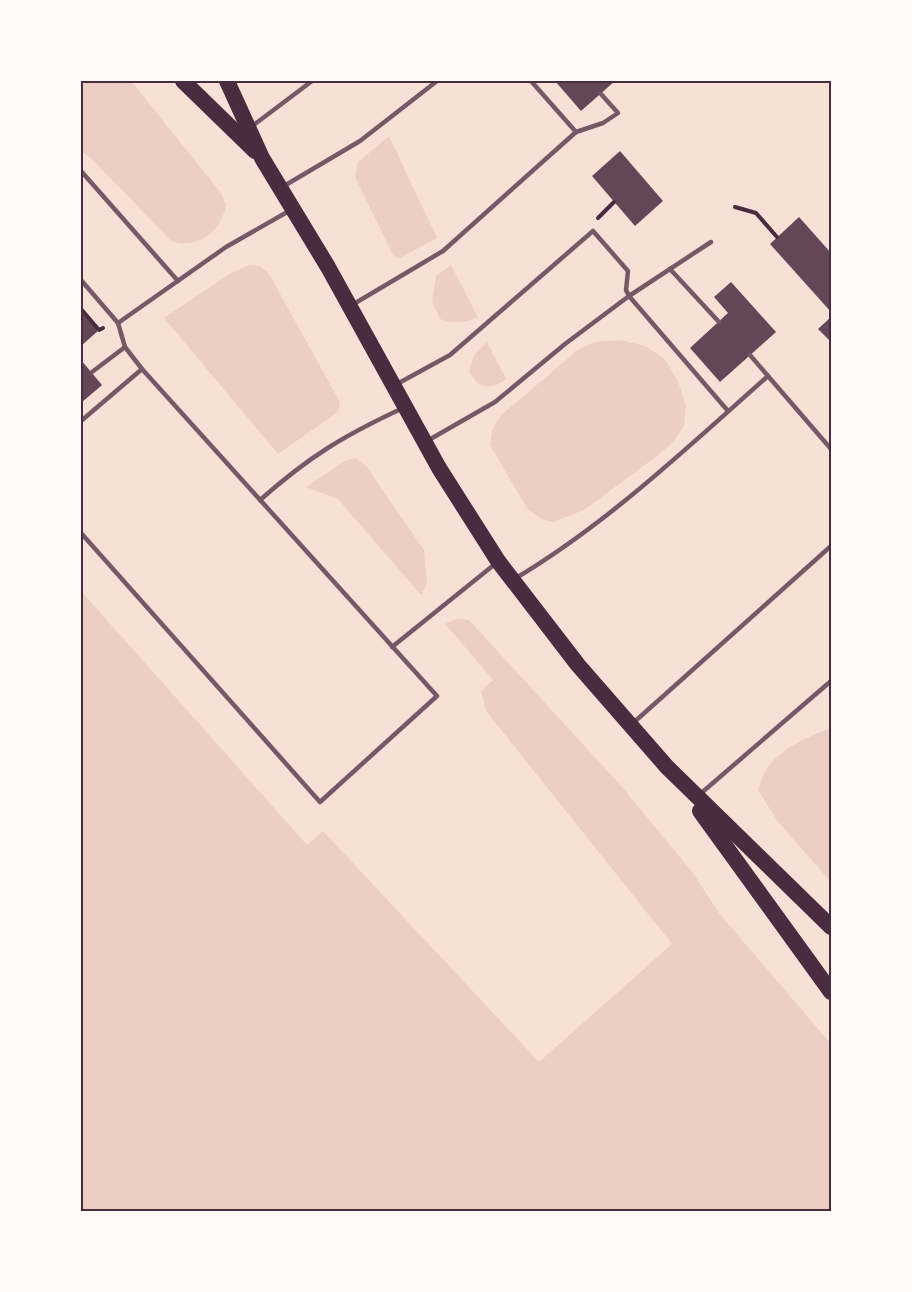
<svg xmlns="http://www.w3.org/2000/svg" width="912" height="1292" font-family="'Alegreya Sans',sans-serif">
  <rect width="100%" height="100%" fill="#f7e1d7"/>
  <!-- green -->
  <g fill="#ebcfc5">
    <path d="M81 81H131L221 193 226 205C221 232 197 250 171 241L92 159 81 151Z"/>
    <path d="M389 136 437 238 398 259 393 255 355 177 358 162Z"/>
    <path d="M249 265 259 266 268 272 340 402 338 412 278 454 164 318 231 273Z"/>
    <path d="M451 265 478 317C466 323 453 324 440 319L432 302 436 276Z"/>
    <path d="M621 340 645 346 664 358 678 381 686 406 684 426 675 440 657 456 584 510 553 522 542 519 528 510 490 445 492 431 500 416 579 349 595 342Z"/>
    <path d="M487 342 506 379C490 391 478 389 469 371L474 355Z"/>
    <path d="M356 458 366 466 424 550 427 583 421 595 338 499 306 487 345 461Z"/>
    <path d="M81 591 307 845 323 831 539 1062 672 944 486 711 481 691 493 680 445 624 458 618 469 620 623 788 693 873 719 913 831 1044V1211H81Z"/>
    <path d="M831 728V882L778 822 758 790C761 783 763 774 767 768 781 748 810 736 831 728Z"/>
  </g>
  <!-- building -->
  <g fill="#644757">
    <path d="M555 81H615L581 111Z"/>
    <path d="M620 151 663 201 635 226 592 176Z"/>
    <path d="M799 217 831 253V312L770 244Z"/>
    <path d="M731 282 776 332 720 382 690 348 728 313 714 297Z"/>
    <path d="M81 309 99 330 81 346Z"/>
    <path d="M831 317V342L818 329Z"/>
    <path d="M81 360 102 385 81 403Z"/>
  </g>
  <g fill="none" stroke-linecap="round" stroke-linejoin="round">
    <!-- path -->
    <g stroke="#4a2c40" stroke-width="4">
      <path d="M735 207 756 213 777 237"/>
      <path d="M598 218 614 202"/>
      <path d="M81 309 99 330 103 328"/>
    </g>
    <!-- service -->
    <g stroke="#755966" stroke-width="4.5">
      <path d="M251 127 312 81"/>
      <path d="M576 132 603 123 618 113 601 94"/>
      <path d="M81 171 178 281"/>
      <path d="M284 186 360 141 437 81"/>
      <path d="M670 269 719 322"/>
      <path d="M81 280 118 323 226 247 289 211"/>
      <path d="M352 305 443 251 576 132 531 81"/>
      <path d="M750 355 768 376"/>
      <path d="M92 372 125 347"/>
      <path d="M397 384 450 355 593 231 628 271 626 290 629 296 711 242"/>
      <path d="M81 421 142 369 125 347 118 323"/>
      <path d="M427 441 495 402 565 344 629 296 728 411"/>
      <path d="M260 500C310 456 343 436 403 408"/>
      <path d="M81 533 320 802 437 696 142 369"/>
      <path d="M516 578C608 523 688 447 768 376L831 449"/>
      <path d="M392 647 495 564"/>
      <path d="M632 724 831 546"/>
      <path d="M699 795 831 681"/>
    </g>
    <!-- trunk -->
    <g stroke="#4a2c40" stroke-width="16">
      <path d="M183 81 255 151"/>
      <path d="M227 81 262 158 328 267 439 468 498 561 578 665 667 767 831 927"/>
      <path d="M700 811 831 992"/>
    </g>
  </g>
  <!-- border -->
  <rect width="912" height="1292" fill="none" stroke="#fffaf5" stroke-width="165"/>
  <rect x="82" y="82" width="748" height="1128" fill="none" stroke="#4a2c40" stroke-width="2"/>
</svg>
